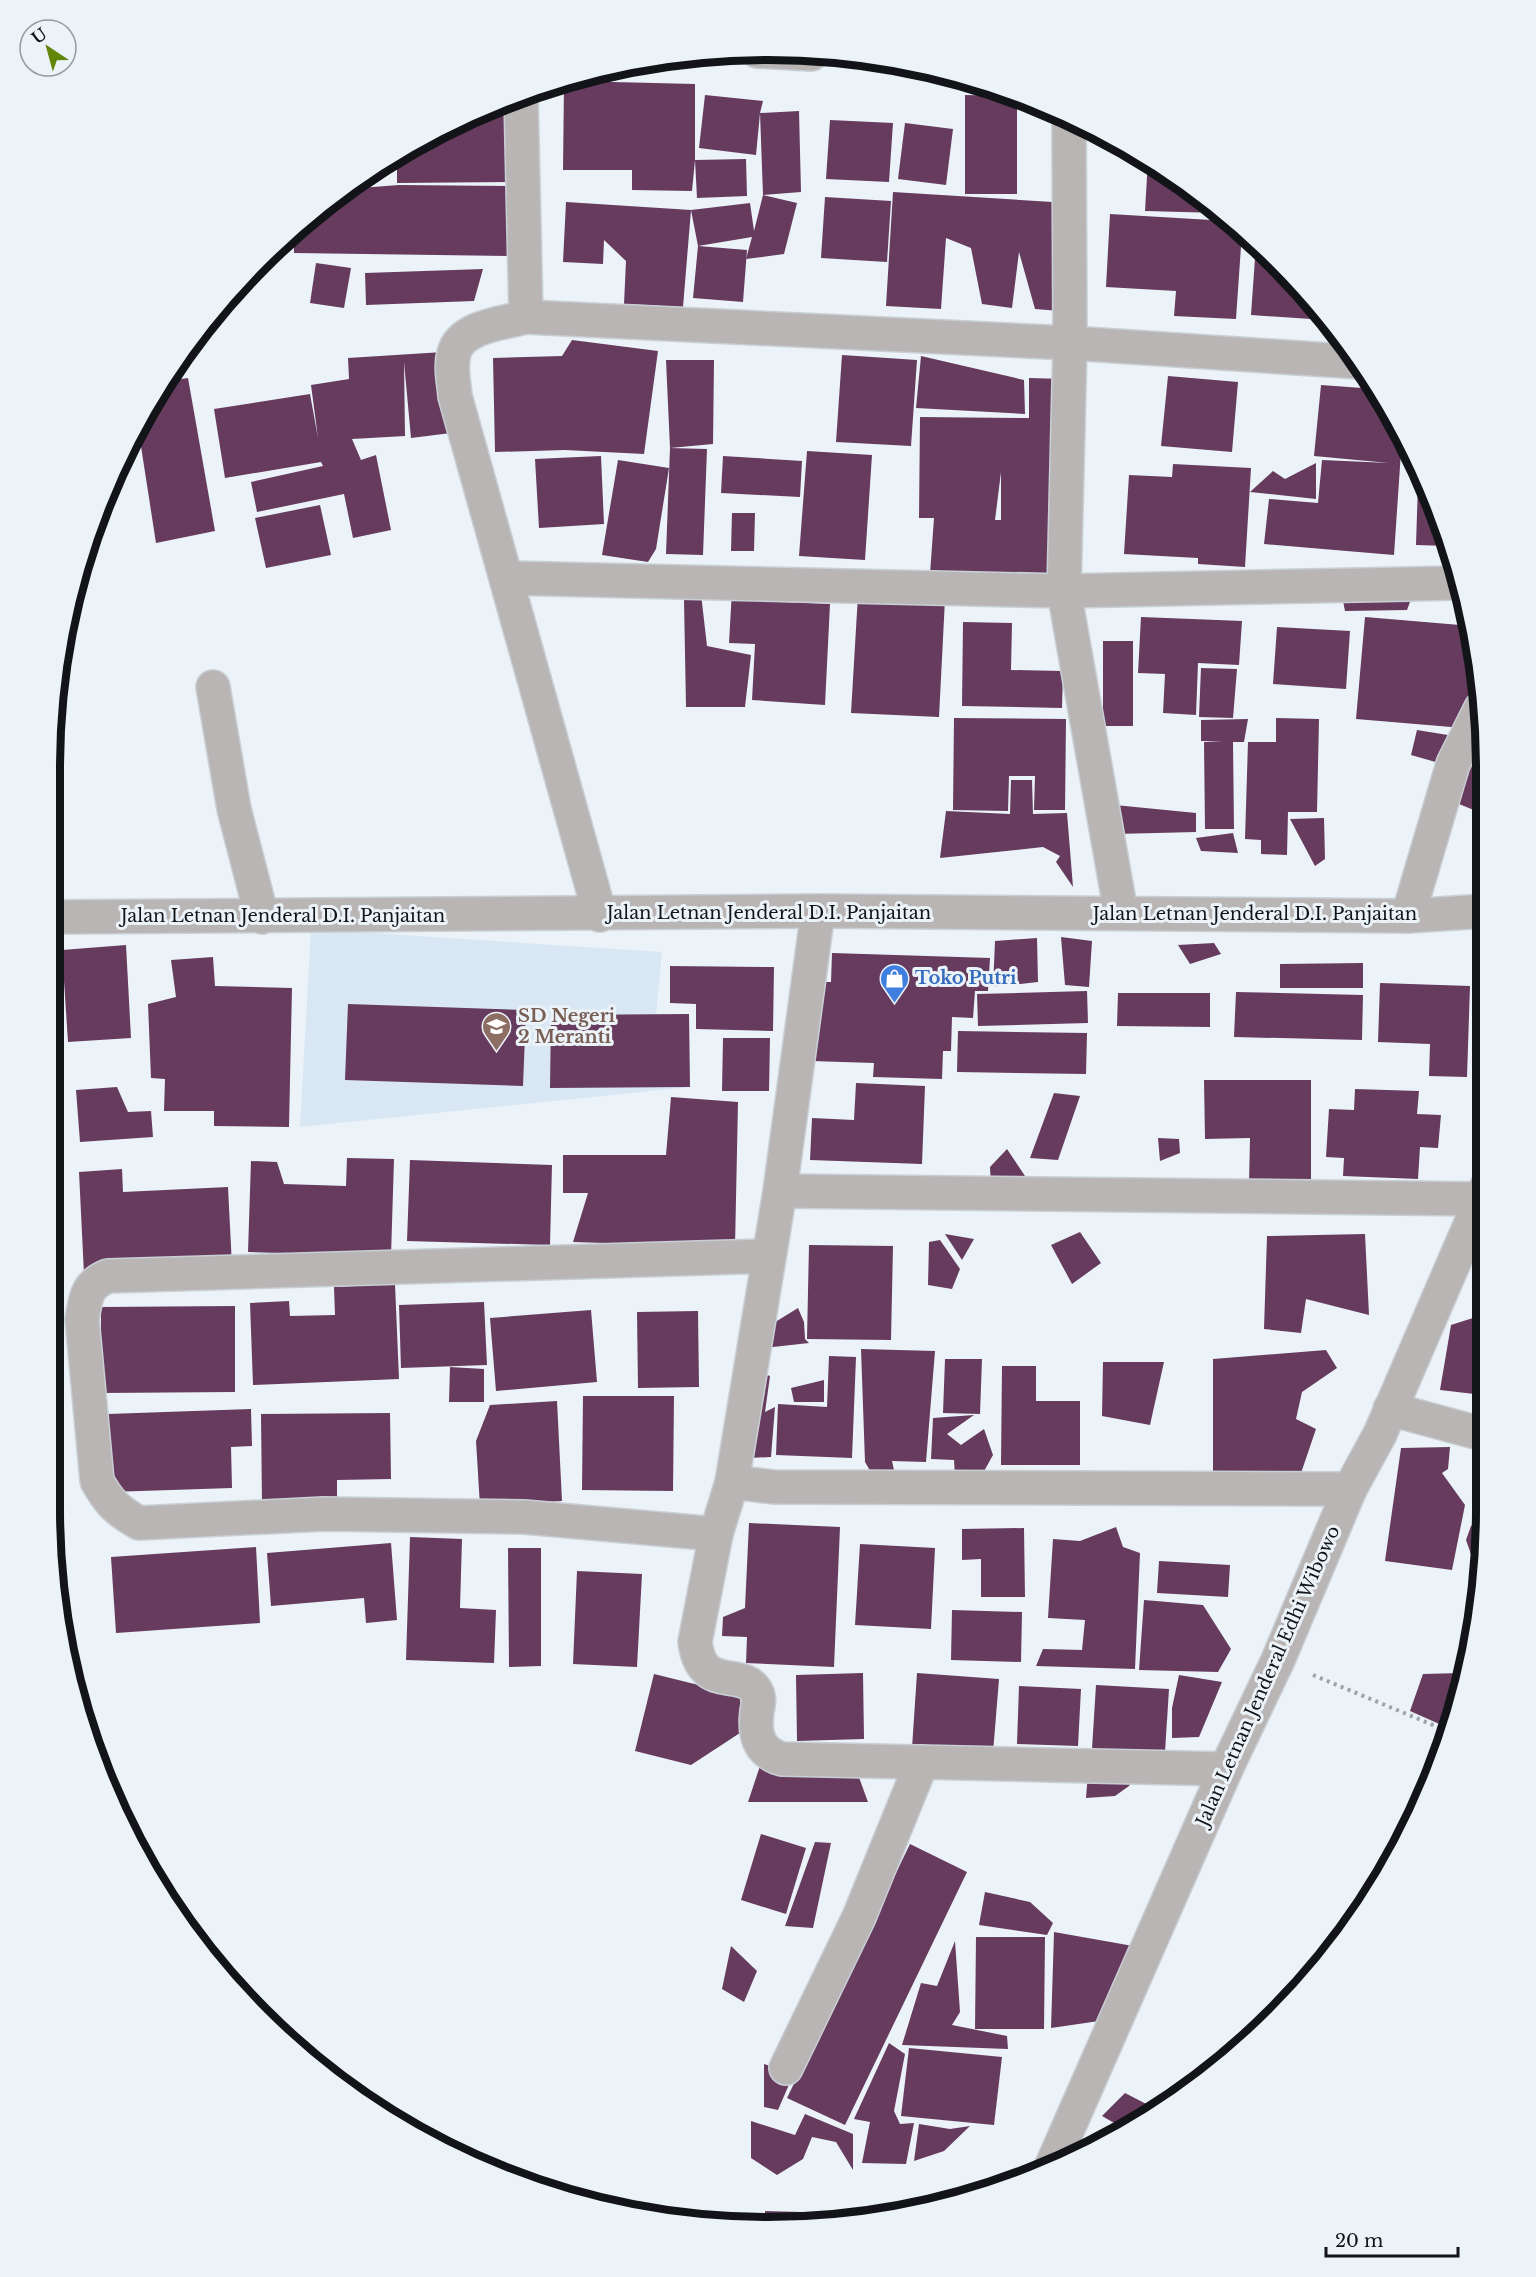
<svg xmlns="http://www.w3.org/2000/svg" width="1536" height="2277" font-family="'Libre Baskerville',serif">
  <rect width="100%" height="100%" fill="#ebf3f9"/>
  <!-- built -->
  <path fill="#d8e7f3" d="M311 929 662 952 656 1016 689 1014 690 1087 300 1127Z"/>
  <!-- building -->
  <g fill="#663b5e" fill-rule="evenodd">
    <path d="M571 81 695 84V160L746 159 747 196 697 198 695 160 692 191 632 190V170H563L564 83Z"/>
    <path d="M705 95 763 101 760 113 799 111 801 192 763 195 760 113 756 155 699 148Z"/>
    <path d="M965 95 1017 96V194H965Z"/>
    <path d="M509 107 510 182 397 183V156L487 108Z"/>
    <path d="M830 120 893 123 889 182 826 179Z"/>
    <path d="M905 123 953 129 946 185 898 179Z"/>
    <path d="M1148 160 1167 170 1219 213 1145 211Z"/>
    <path d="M399 185 508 186V256L294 253V232L347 189Z"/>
    <path d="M893 192 1068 203 1060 311 1035 309 1019 252 1012 308 982 304 971 248 946 238 941 309 886 306Z"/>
    <path d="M763 195 797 203 784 254 746 259 752 237 698 246 691 210 750 203 754 231Z"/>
    <path d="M825 197 891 201 887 262 821 258Z"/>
    <path d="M566 202 691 210 683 307 624 304 626 261 604 240 603 264 563 262Z"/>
    <path d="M1110 214 1228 221 1242 232 1236 319 1174 316 1176 291 1106 287Z"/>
    <path d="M1256 244 1276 260 1326 320 1251 315Z"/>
    <path d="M698 246 747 250 743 302 693 298Z"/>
    <path d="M316 263 351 268 344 308 310 303Z"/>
    <path d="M483 269 474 301 366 305 365 273Z"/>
    <path d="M572 340 658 351 644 454 565 450 495 452 493 358 562 356Z"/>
    <path d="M443 352 451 433 411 438 404 362 405 436 352 439 361 460 376 455 391 530 353 538 344 494 257 512 251 482 323 466 321 462 225 478 214 409 310 394 318 438 311 385 349 379 348 358Z"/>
    <path d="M842 355 917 360 911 446 836 442Z"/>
    <path d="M921 356 1024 380 1025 414 916 408Z"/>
    <path d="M666 360H714L713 444 670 448Z"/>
    <path d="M1168 376 1238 382 1232 452 1161 446Z"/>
    <path d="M188 378 215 531 156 543 138 427 167 381Z"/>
    <path d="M1029 378 1065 379 1058 582 930 574 934 518H919L920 417 1029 418ZM1001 472V520H995Z"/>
    <path d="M1321 385 1376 389 1402 437 1394 555 1264 544 1269 499 1318 503 1322 460 1389 463 1314 456Z"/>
    <path d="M670 448 707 449 703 555 666 554Z"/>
    <path d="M807 451 872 455 865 560 799 556Z"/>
    <path d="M1412 455 1422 475 1410 474Z"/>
    <path d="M601 456 604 524 539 528 535 459Z"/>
    <path d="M723 456 802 461 800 497 721 493Z"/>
    <path d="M618 460 669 468 656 549 648 562 602 555Z"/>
    <path d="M1316 463V499L1250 492 1273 471 1285 479Z"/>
    <path d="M1173 464 1251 468 1245 567 1198 564V558L1124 554 1129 475 1172 477Z"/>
    <path d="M1418 483H1426L1432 493 1448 546 1416 545Z"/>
    <path d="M320 505 331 555 266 568 255 518Z"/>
    <path d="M732 513H755L754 551H731Z"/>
    <path d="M732 590 762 592 758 601 830 604 825 705 752 700 755 644 729 643Z"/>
    <path d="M1341 591H1414L1407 610 1345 611Z"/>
    <path d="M701 594 707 646 751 655 745 707H686L684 600Z"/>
    <path d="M858 595 945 599 939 717 851 713Z"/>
    <path d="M1141 617 1242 621 1239 665 1198 663 1196 715 1163 713 1165 674 1138 673Z"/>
    <path d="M1365 617 1472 626 1479 690 1463 728 1356 719Z"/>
    <path d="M963 622 1012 623 1011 670 1063 671 1062 708 962 706Z"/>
    <path d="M1277 627 1350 631 1346 689 1273 684Z"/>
    <rect x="1103" y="641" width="30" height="85"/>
    <path d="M1201 668 1237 669 1233 718 1199 717Z"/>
    <path d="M954 718 1066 719 1065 810H1034L1035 776H1009L1008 811 953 810Z"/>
    <path d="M1276 718 1319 719 1317 812H1288L1287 855 1261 854V840L1245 839 1248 742H1276Z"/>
    <path d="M1248 719 1244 742H1233L1234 829H1205L1204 742 1222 741H1201V720Z"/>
    <path d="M1417 730 1448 735 1439 763 1411 755Z"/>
    <path d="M1481 733 1483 734 1486 768V815L1459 804Z"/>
    <path d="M1011 780H1032L1033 814 1067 813 1073 887 1056 862 1060 856 1043 847 940 858 946 811 1010 814Z"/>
    <path d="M1115 805 1196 813V832L1115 834Z"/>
    <path d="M1324 818 1325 859 1315 866 1290 819Z"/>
    <path d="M1233 833 1238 853 1201 851 1196 838Z"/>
    <path d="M1061 937 1092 941 1089 987 1065 985Z"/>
    <path d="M1037 938 1038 982 993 987 995 941Z"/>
    <path d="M1214 943 1221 954 1190 964 1178 945Z"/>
    <path d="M126 945 131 1038 68 1042 62 950Z"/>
    <path d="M832 953 990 958 988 991H975L973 1018 952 1017 951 1051H943L942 1079 873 1077 874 1063 811 1061 814 982H831Z"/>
    <path d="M213 957 215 986 292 988 289 1127 214 1126V1111H164L165 1079 151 1078 148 1004 176 997 171 960Z"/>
    <path d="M1363 963V988H1280V964Z"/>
    <path d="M670 966 774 967 773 1031 696 1029V1004L670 1003Z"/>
    <path d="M1380 983 1470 986 1467 1077 1429 1076 1430 1044 1378 1042Z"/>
    <path d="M1087 991 1088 1023 978 1026 977 994Z"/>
    <path d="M1236 992 1363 995 1362 1040 1234 1037Z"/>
    <path d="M1118 993H1210V1027L1117 1026Z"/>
    <path d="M348 1004 526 1010 523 1086 345 1080Z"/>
    <path d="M689 1014 690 1087 550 1088 551 1015Z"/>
    <path d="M958 1031 1087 1033 1086 1074 957 1072Z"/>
    <path d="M723 1038H770L769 1091H722Z"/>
    <path d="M1204 1080H1311V1185H1249L1250 1138 1205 1139Z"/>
    <path d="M856 1083 925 1086 922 1164 810 1160 812 1118 854 1120Z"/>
    <path d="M52 1086H59L58 1134 52 1133Z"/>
    <path d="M117 1087 128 1112 151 1111 153 1137 80 1142 76 1090Z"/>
    <path d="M1355 1089 1419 1091 1417 1114 1441 1115 1438 1148 1420 1147 1418 1179 1343 1176 1344 1158 1326 1157 1329 1109 1354 1110Z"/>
    <path d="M1054 1093 1080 1096 1058 1160 1030 1158Z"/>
    <path d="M671 1097 738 1102 735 1247 573 1242 588 1193H563V1155H666Z"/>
    <path d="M1158 1138 1179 1139 1180 1153 1160 1161Z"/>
    <path d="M1007 1149 1025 1176 1017 1192 991 1187 990 1167Z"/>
    <path d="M347 1158 394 1159 391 1256 248 1252 251 1161 277 1162 284 1184 346 1186Z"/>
    <path d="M410 1160 552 1165 550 1245 407 1241Z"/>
    <path d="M122 1169 123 1192 228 1187 232 1266 84 1274 79 1172Z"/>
    <path d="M1080 1232 1101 1263 1072 1284 1051 1245Z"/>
    <path d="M945 1234 974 1239 962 1260Z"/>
    <path d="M1365 1234 1369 1315 1306 1299 1301 1333 1264 1329 1267 1236Z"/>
    <path d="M940 1240 960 1269 952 1289 928 1285 929 1242Z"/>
    <path d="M809 1245 893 1246 891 1340 807 1339Z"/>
    <path d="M1486 1283V1298L1479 1285Z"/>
    <path d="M395 1284 399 1379 253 1385 250 1303 289 1301 290 1316 335 1315 334 1287Z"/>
    <path d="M484 1302 487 1365 401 1368 399 1305Z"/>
    <path d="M235 1306V1392L101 1393V1307Z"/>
    <path d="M798 1308 804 1322 805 1339 809 1343 764 1348 772 1324Z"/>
    <path d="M591 1310 597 1382 496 1391 490 1318Z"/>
    <path d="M698 1311 699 1387 638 1388 637 1312Z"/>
    <path d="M1476 1317 1486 1339V1374L1483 1395 1440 1390 1451 1325Z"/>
    <path d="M861 1349 935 1351 926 1462 892 1461 896 1479 876 1481 865 1462Z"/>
    <path d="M1326 1350 1337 1368 1302 1392 1296 1419 1316 1429 1299 1479 1213 1475V1359Z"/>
    <path d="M829 1356 856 1357 852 1458 776 1455 778 1404 827 1407Z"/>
    <path d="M945 1359H982L980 1414 943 1413Z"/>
    <path d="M1103 1362H1164L1150 1425 1102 1416Z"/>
    <path d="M1002 1366H1036V1401H1080V1465H1001Z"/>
    <path d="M450 1367 484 1369V1402H449Z"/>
    <path d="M761 1373 770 1376 765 1412 775 1407 771 1457 748 1458Z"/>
    <path d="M824 1380V1402H794L791 1388Z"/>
    <path d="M583 1396H674L673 1491 582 1490Z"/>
    <path d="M557 1401 562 1501 480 1506 476 1441 490 1405Z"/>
    <path d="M251 1409 252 1446 231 1447 232 1488 110 1492 108 1414Z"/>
    <path d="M390 1413 391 1479 337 1480V1504L262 1506 261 1414Z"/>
    <path d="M974 1415 947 1434 961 1445 984 1429 993 1455 983 1473 973 1471 955 1477 954 1460 931 1459 933 1418Z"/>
    <path d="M1450 1447 1448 1469 1442 1473 1465 1505 1452 1570 1385 1561 1401 1448Z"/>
    <path d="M1486 1513 1482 1557 1473 1560 1466 1540 1471 1526Z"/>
    <path d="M749 1523 840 1527 834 1667 746 1663 747 1637 722 1636 723 1617 745 1608Z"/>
    <path d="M1116 1527 1123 1547 1140 1553 1135 1669 1036 1666 1043 1649 1082 1650 1085 1620 1048 1618 1053 1539 1080 1541Z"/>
    <path d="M1024 1528 1025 1597H981V1559L962 1560V1529Z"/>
    <path d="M410 1537 462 1539 460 1608 496 1610 494 1663 406 1660Z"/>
    <path d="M391 1543 397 1620 366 1623 364 1598 271 1606 267 1553Z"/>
    <path d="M860 1544 935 1548 931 1629 855 1625Z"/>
    <path d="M256 1547 260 1623 116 1633 111 1557Z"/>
    <path d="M508 1548H541V1666L509 1667Z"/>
    <path d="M1159 1561 1230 1565 1228 1597 1157 1593Z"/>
    <path d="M577 1571 642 1574 637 1667 573 1664Z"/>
    <path d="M1144 1600 1203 1605 1231 1649 1218 1672 1139 1670Z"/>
    <path d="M952 1610 1022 1612 1021 1662 951 1660Z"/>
    <path d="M863 1673 864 1739 797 1741 796 1675Z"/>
    <path d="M917 1673 999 1679 993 1753 912 1748Z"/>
    <path d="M1461 1673 1463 1678 1446 1727 1410 1711 1423 1674Z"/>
    <path d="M654 1674 739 1695 746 1729 691 1765 635 1751Z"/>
    <path d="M1179 1675 1222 1682 1199 1737 1172 1738V1708Z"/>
    <path d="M1096 1685 1169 1689 1165 1752 1092 1749Z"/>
    <path d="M1019 1686 1081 1689 1078 1746 1017 1744Z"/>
    <path d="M760 1766 857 1772 868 1802H748Z"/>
    <path d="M1088 1773H1139L1129 1786 1115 1796 1086 1798Z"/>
    <path d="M761 1834 806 1848 786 1914 741 1900Z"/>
    <path d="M815 1842 831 1843 813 1928 785 1926Z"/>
    <path d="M910 1844 967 1872 845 2125 787 2098Z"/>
    <path d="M985 1892 1030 1902 1053 1923 1047 1935 979 1925Z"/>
    <path d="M1054 1932 1133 1946 1099 2021 1051 2028Z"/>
    <path d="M976 1937H1045L1044 2029H975Z"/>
    <path d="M955 1941 960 2012 952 2025 1007 2036 1008 2049 902 2045 921 1983 937 1986Z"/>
    <path d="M731 1946 757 1971 744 2002 722 1989Z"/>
    <path d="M889 2043 905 2054 894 2111 900 2124 914 2123 906 2164 862 2163 870 2122 854 2119Z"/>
    <path d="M909 2048 1002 2057 994 2125 901 2116Z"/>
    <path d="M764 2064 794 2073 778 2110 764 2107Z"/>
    <path d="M1125 2093 1156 2109 1128 2131 1102 2116Z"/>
    <path d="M805 2114 853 2134V2170L836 2142 812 2137 803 2159 777 2175 751 2158V2121L795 2135Z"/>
    <path d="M919 2124 950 2129 970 2126 944 2151 914 2161Z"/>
    <path d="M765 2211 874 2214V2216L765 2223Z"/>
  </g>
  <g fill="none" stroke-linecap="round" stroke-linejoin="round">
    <defs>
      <g id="minor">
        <path d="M757 51 811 54"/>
        <path d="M521 96 526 317C504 323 461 326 454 353 450 367 454 382 455 396L600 915"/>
        <path d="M1069 118 1070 343 1064 591 1121 913"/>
        <path d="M526 317 1070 343 1360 362"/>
        <path d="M507 578 1064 591 1459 583"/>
        <path d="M213 687 234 809 262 917"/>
        <path d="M818 911 780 1191 732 1482 716 1534 695 1642C702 1696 744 1665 757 1693 760 1699 758 1706 757 1711 754 1734 758 1752 782 1759L1226 1769"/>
        <path d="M1408 916 1453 764 1481 708"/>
        <path d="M780 1191 1482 1199"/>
        <path d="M1390 1409 1486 1435"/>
        <path d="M732 1482 774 1487 1350 1489"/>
        <path d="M716 1534 524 1517 324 1514 139 1523C118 1511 109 1503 97 1481L82 1319C86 1297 86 1285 108 1276L768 1256"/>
        <path d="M786 2068 859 1917 922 1762"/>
      </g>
      <g id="tertiary">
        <path d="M51 917 818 911 1408 916 1486 911"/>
        <path d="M1052 2165 1226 1769 1278 1660 1350 1489 1380 1434 1486 1188"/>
      </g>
    </defs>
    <!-- minor casing -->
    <use href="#minor" stroke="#c8cfd5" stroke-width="36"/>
    <!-- tertiary casing -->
    <use href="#tertiary" stroke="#c8cfd5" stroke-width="36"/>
    <!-- path -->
    <path stroke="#9da3a8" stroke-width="4" stroke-dasharray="3 4.5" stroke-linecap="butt" d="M1313 1675 1445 1730"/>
    <!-- minor -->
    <use href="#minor" stroke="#bab5b5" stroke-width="33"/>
    <!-- tertiary -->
    <use href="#tertiary" stroke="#bab5b5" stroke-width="33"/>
  </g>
  <!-- icons -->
  <defs>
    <symbol id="shop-pin" viewBox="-11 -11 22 30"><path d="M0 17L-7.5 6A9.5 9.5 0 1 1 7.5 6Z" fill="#3f7fe0" stroke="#ebf3f9"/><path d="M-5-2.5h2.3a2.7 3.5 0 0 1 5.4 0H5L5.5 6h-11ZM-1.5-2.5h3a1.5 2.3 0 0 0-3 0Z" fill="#fff"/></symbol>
    <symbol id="school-pin" viewBox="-11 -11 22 30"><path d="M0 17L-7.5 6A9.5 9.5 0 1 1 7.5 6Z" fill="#8d6e63" stroke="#ebf3f9"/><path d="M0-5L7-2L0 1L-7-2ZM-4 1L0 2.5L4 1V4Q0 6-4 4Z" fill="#fff"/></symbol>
  </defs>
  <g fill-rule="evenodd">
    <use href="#shop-pin" x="878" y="962" width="33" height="45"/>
    <use href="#school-pin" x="480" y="1010" width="33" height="45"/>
  </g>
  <g text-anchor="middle" stroke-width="6" stroke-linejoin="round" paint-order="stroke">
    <!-- street labels -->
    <g font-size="18" fill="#121417" stroke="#ebf3f9">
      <text x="769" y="919">Jalan Letnan Jenderal D.I. Panjaitan</text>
      <text x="1255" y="920">Jalan Letnan Jenderal D.I. Panjaitan</text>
      <text x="283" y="922">Jalan Letnan Jenderal D.I. Panjaitan</text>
      <text transform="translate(1268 1676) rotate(-66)" y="6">Jalan Letnan Jenderal Edhi Wibowo</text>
    </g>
    <!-- shop labels -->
    <g font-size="18" font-weight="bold" fill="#366cbe" stroke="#ebf3f9" text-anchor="start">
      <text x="915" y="984">Toko Putri</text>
    </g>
    <!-- education labels -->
    <g font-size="18" font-weight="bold" fill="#785e54" stroke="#ebf3f9" text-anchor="start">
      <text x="518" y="1022">SD Negeri<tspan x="518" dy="21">2 Meranti</tspan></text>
    </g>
  </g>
  <!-- crop -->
  <path d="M0 0H1536V2277H0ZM768 60H768A708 708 0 0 1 1476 768V1509A708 708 0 0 1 768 2217H768A708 708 0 0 1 60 1509V768A708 708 0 0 1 768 60Z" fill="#ebf3f9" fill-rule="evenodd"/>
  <path fill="none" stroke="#121417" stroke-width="8" d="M768 60H768A708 708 0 0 1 1476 768V1509A708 708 0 0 1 768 2217H768A708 708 0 0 1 60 1509V768A708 708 0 0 1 768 60Z"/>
  <!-- north arrow -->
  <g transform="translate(48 48) rotate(324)"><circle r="28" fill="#ebf3f9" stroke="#949a9f" stroke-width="1.5"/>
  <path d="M0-4.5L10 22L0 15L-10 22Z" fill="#61860a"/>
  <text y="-9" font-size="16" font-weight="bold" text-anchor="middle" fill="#121417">U</text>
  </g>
  <!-- scale -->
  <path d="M1326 2247v9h132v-9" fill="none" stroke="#121417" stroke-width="3"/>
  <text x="1335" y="2247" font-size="18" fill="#121417" stroke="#ebf3f9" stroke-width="4.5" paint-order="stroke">20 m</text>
</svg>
